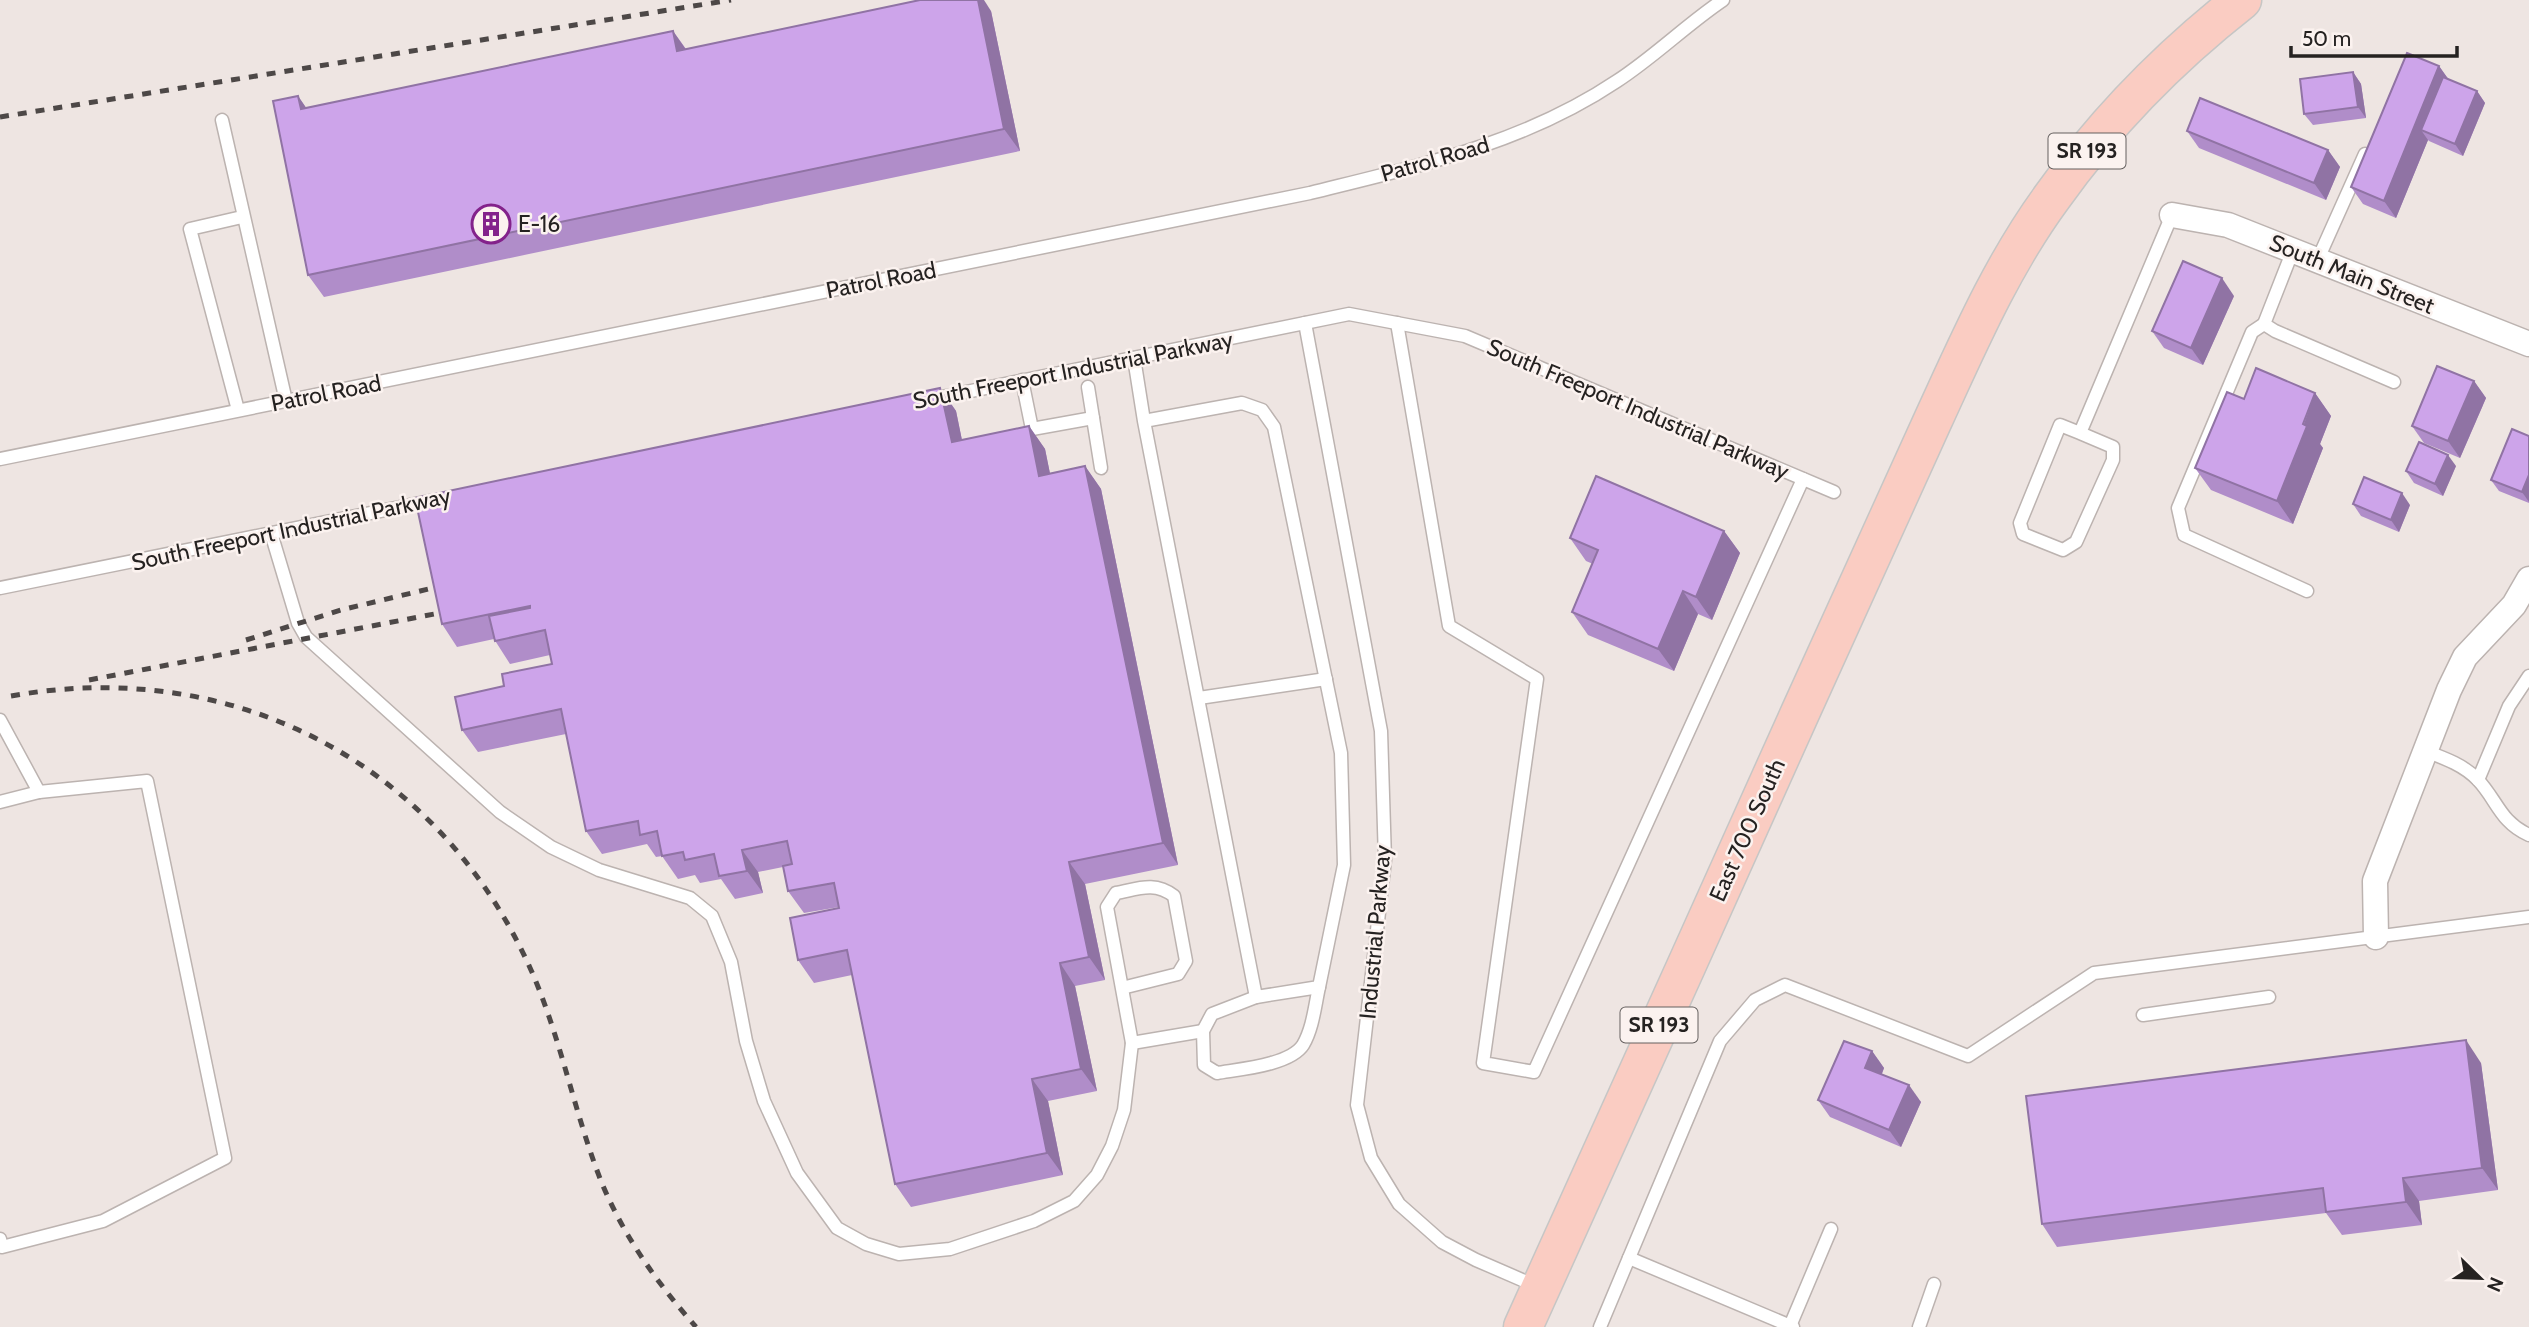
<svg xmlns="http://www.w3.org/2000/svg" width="2529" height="1327" font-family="Cabin,sans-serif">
  <rect width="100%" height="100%" fill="#eee5e2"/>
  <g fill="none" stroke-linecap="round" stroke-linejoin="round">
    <defs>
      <g id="service">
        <path d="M222 120 286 401"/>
        <path d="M2293 250 2264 324 2275 331 2394 382"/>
        <path d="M2318 259 2365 154"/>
        <path d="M1305 323 1381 731 1385 860 1357 1105 1371 1158 1399 1204 1442 1242 1476 1260 1536 1286"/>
        <path d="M1397 323 1449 626 1537 679 1483 1063 1534 1072 1803 479"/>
        <path d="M2264 324 2252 332 2178 508 2184 535 2307 591"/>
        <path d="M1134 358 1144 421 1256 997 1319 987 1344 865 1341 753 1274 427 1262 410 1242 403 1144 421"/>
        <path d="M1022 380 1032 429 1093 418"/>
        <path d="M1088 387 1101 468"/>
        <path d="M932 399 1349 314 1465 336 1834 492"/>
        <path d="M238 410 190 229 242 217"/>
        <path d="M2080 433 2060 425 2020 523 2023 534 2063 550 2076 542 2113 460V447L2080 433 2172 215"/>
        <path d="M0 459 1310 193C1418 166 1523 144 1617 81 1654 57 1686 25 1723 0"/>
        <path d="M271 533 298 623 306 637 500 812 551 847 599 870 690 898 712 916 731 962 746 1041 764 1101 797 1173 837 1228 866 1244 899 1254 950 1249 1034 1221 1074 1201 1097 1175 1112 1146 1124 1110 1132 1043"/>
        <path d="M0 588 430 501"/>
        <path d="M1199 698 1326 679"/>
        <path d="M0 720 39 792 147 781 225 1158 103 1221 2 1247 0 1239"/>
        <path d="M2425 751C2444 758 2464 765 2478 780 2497 800 2500 822 2529 835"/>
        <path d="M2478 780 2509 706 2529 676"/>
        <path d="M0 802 39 792"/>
        <path d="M1122 988 1178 974 1186 961 1174 896C1154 881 1138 889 1116 893L1107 907 1132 1043 1203 1031"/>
        <path d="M1256 997 1212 1014 1203 1031 1204 1065 1217 1073C1240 1069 1290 1065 1303 1045 1313 1028 1315 1005 1319 987"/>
        <path d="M2143 1015 2269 997"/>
        <path d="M1629 1258 1793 1327"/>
        <path d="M1790 1326 1831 1229"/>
        <path d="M1600 1327 1720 1041 1755 1000 1785 985 1968 1056 2094 973 2529 917"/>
        <path d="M1919 1327 1934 1284"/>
      </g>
      <g id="minor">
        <path d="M2172 215 2228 225 2529 344"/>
        <path d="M2376 937 2375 881 2449 690 2465 657 2514 605 2529 579"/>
      </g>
      <path id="primary" d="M1523 1327C1616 1122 1708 918 1800 713 1844 615 1888 517 1933 420 1968 344 2002 265 2052 197 2106 121 2168 58 2242 0"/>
    </defs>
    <!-- service casing -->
    <use href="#service" stroke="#bcb3b0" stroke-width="15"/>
    <!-- minor casing -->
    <use href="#minor" stroke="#bcb3b0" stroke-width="27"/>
    <!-- primary casing -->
    <use href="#primary" stroke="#c6c6c5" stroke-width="41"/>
    <!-- service -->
    <use href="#service" stroke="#fff" stroke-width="12"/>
    <!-- minor -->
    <use href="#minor" stroke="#fff" stroke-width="24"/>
    <!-- primary -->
    <use href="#primary" stroke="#faccc2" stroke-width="38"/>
    <!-- rail -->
    <g stroke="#4d4847" stroke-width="5" stroke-dasharray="9 9" stroke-linecap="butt">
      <path d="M0 117 731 0"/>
      <path d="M246 640 341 610 445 585"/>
      <path d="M89 680 450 611"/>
      <path d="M11 696C233 656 439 763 531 970 561 1038 574 1112 601 1181 623 1235 657 1283 696 1327"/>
    </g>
  </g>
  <!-- wall -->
  <g fill="#b08dc9">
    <path d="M991 11 1020 151 324 297 308 275 298 96 306 108 673 31 686 49Z"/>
    <path d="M2439 66 2449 80 2477 91 2485 103 2463 156 2429 141 2428 140 2396 218 2363 204 2351 187Z"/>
    <path d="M2353 72 2361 84 2366 118 2313 125 2304 114Z"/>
    <path d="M2187 131 2328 150 2340 167 2326 200 2199 148Z"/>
    <path d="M2234 296 2203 365 2164 348 2152 331Z"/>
    <path d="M2474 381 2486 398 2460 458 2424 443 2412 426Z"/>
    <path d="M940 388 956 411 962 440 1029 426 1045 449 1050 474 1085 466 1101 489 1178 865 1085 884 1105 980 1075 986 1097 1091 1048 1101 1063 1175 911 1207 895 1184 852 975 814 983 798 960 839 907 804 913 788 891 783 867 758 872 763 893 735 899 721 879 700 883 695 875 678 879 662 856 656 857 647 844 602 854 586 831 566 734 478 752 462 730 504 686 552 664 550 655 510 664 494 639 457 647 442 624Z"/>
    <path d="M2315 393 2331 416 2320 444 2323 448 2293 524 2211 490 2195 468 2244 399Z"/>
    <path d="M2529 436V503L2499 491 2491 480Z"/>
    <path d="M2456 466 2443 496 2414 483 2406 471Z"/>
    <path d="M2353 504 2410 505 2399 532 2361 516Z"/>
    <path d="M1724 531 1740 553 1712 620 1698 614 1674 671 1588 635 1572 612 1593 564 1586 561 1570 538Z"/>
    <path d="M1872 1051 1884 1068 1882 1074 1921 1102 1901 1147 1830 1117 1818 1100Z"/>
    <path d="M2481 1063 2498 1190 2419 1201 2422 1225 2342 1235 2326 1213 2057 1247 2042 1224Z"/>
  </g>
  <!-- shaded-wall -->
  <g fill="#9073a4">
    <path d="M978 0H984L991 11 1020 151 1004 129Z"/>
    <path d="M673 31 689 54 677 51Z"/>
    <path d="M2439 66 2451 83 2421 130 2428 140 2396 218 2384 201Z"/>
    <path d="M2353 72 2361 84 2366 118 2358 107Z"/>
    <path d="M2477 91 2485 103 2463 156 2455 144Z"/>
    <path d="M298 96 314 119 301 109Z"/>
    <path d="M2328 150 2340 167 2326 200 2314 183Z"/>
    <path d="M2222 278 2234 296 2203 365 2191 348Z"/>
    <path d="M2474 381 2486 398 2460 458 2448 441Z"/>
    <path d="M940 388 956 411 967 465 952 442Z"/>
    <path d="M2315 393 2331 416 2320 444 2323 448 2293 524 2277 501Z"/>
    <path d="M1029 426 1045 449 1055 498 1039 476Z"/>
    <path d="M2448 455 2456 466 2443 496 2435 484Z"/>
    <path d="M1085 466 1101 489 1178 865 1163 843Z"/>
    <path d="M2529 475V502L2522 492Z"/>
    <path d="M2402 493 2410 505 2399 532 2391 520Z"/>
    <path d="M1724 531 1740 553 1712 620 1696 597Z"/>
    <path d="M1683 591 1698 614 1674 671 1658 649Z"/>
    <path d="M742 850 758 872 763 893 747 871Z"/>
    <path d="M1069 862 1085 884 1105 980 1089 957Z"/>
    <path d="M1060 963 1075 986 1097 1091 1081 1069Z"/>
    <path d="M2466 1040 2481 1063 2498 1190 2482 1168Z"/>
    <path d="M1872 1051 1884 1068 1877 1085 1865 1068Z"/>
    <path d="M1032 1079 1048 1101 1063 1175 1047 1153Z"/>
    <path d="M1909 1085 1921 1102 1901 1147 1889 1130Z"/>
    <path d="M2403 1178 2419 1201 2422 1225 2406 1202Z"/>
  </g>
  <!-- building -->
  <g fill="#cda4ea" stroke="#9073a4" stroke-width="2">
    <path d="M920 0H978L1004 129 308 275 273 101 298 96 301 109 673 31 677 51Z"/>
    <path d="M2407 53 2439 66 2384 201 2351 187Z"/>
    <path d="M2353 72 2358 107 2304 114 2300 79Z"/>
    <path d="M2443 77 2477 91 2455 144 2421 130Z"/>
    <path d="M2200 98 2328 150 2314 183 2187 131Z"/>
    <path d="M2183 261 2222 278 2191 348 2152 331Z"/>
    <path d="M2437 366 2474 381 2448 441 2412 426Z"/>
    <path d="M2256 368 2315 393 2303 424 2307 426 2277 501 2195 468 2227 392 2244 399Z"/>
    <path d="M940 388 952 442 1029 426 1039 476 1085 466 1163 843 1069 862 1089 957 1060 963 1081 1069 1032 1079 1047 1153 895 1184 847 950 798 960 790 918 839 908 834 883 788 891 783 866 792 864 787 841 742 850 747 871 719 876 714 854 685 860 683 852 662 856 657 831 640 835 638 821 586 831 561 709 462 730 455 697 504 686 502 674 552 664 545 630 495 641 489 616 530 608V606L442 624 415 498Z"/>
    <path d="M2512 429 2529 436V475L2522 492 2491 480Z"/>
    <path d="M2419 442 2448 455 2435 484 2406 471Z"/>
    <path d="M1596 476 1724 531 1696 597 1683 591 1658 649 1572 612 1598 550 1570 538Z"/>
    <path d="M2364 477 2402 493 2391 520 2353 504Z"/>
    <path d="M2466 1040 2482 1168 2403 1178 2406 1202 2326 1212 2323 1188 2042 1224 2026 1096Z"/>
    <path d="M1844 1041 1872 1051 1865 1068 1909 1085 1889 1130 1818 1100Z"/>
  </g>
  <!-- icons -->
  <defs>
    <symbol id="building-ring" viewBox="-11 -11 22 22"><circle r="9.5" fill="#fbf2ef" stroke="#83228b" stroke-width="1.5"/><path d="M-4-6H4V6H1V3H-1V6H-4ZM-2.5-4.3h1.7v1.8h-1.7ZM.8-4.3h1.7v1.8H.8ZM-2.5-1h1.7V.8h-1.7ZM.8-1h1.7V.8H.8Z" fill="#83228b"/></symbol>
  </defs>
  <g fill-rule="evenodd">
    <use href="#building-ring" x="469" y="202" width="44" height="44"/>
  </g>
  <g text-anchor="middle" stroke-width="5" stroke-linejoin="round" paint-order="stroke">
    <!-- shield labels -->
    <g fill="#fbf2ef" stroke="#65605f" stroke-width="2">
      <rect x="2048.5" y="133.5" width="77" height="35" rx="5"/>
      <rect x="1620.5" y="1007.5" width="77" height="35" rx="5"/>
    </g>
    <g font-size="21" font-weight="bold" fill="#252221">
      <text x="2087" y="158">SR 193</text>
      <text x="1659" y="1032">SR 193</text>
    </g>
    <!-- street labels -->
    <g font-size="23" fill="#252221" stroke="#fbf2ef">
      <text transform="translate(1435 159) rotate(-16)" y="8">Patrol Road</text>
      <text transform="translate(2352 274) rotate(22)" y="8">South Main Street</text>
      <text transform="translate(881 280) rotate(-11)" y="8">Patrol Road</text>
      <text transform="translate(1073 370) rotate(-11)" y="8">South Freeport Industrial Parkway</text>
      <text transform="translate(326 393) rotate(-11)" y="8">Patrol Road</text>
      <text transform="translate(1638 409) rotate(23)" y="8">South Freeport Industrial Parkway</text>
      <text transform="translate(291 529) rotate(-12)" y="8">South Freeport Industrial Parkway</text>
      <text transform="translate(1747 830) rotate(-66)" y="8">East 700 South</text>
      <text transform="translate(1375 932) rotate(-85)" y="8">Industrial Parkway</text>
    </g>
    <!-- poi labels -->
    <g font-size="23" fill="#252221" stroke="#fbf2ef" text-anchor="start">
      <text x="518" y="232">E-16</text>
    </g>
  </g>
  <!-- north arrow -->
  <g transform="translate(2480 1278) rotate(113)" stroke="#fbf2ef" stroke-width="5" paint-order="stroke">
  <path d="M0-5L12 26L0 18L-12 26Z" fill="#252221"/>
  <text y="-10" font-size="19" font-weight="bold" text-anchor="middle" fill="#252221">N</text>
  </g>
  <!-- scale -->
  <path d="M2291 46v10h166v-10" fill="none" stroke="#252221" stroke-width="3.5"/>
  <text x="2302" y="46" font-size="21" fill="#252221" stroke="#fbf2ef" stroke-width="5" paint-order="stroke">50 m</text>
</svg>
